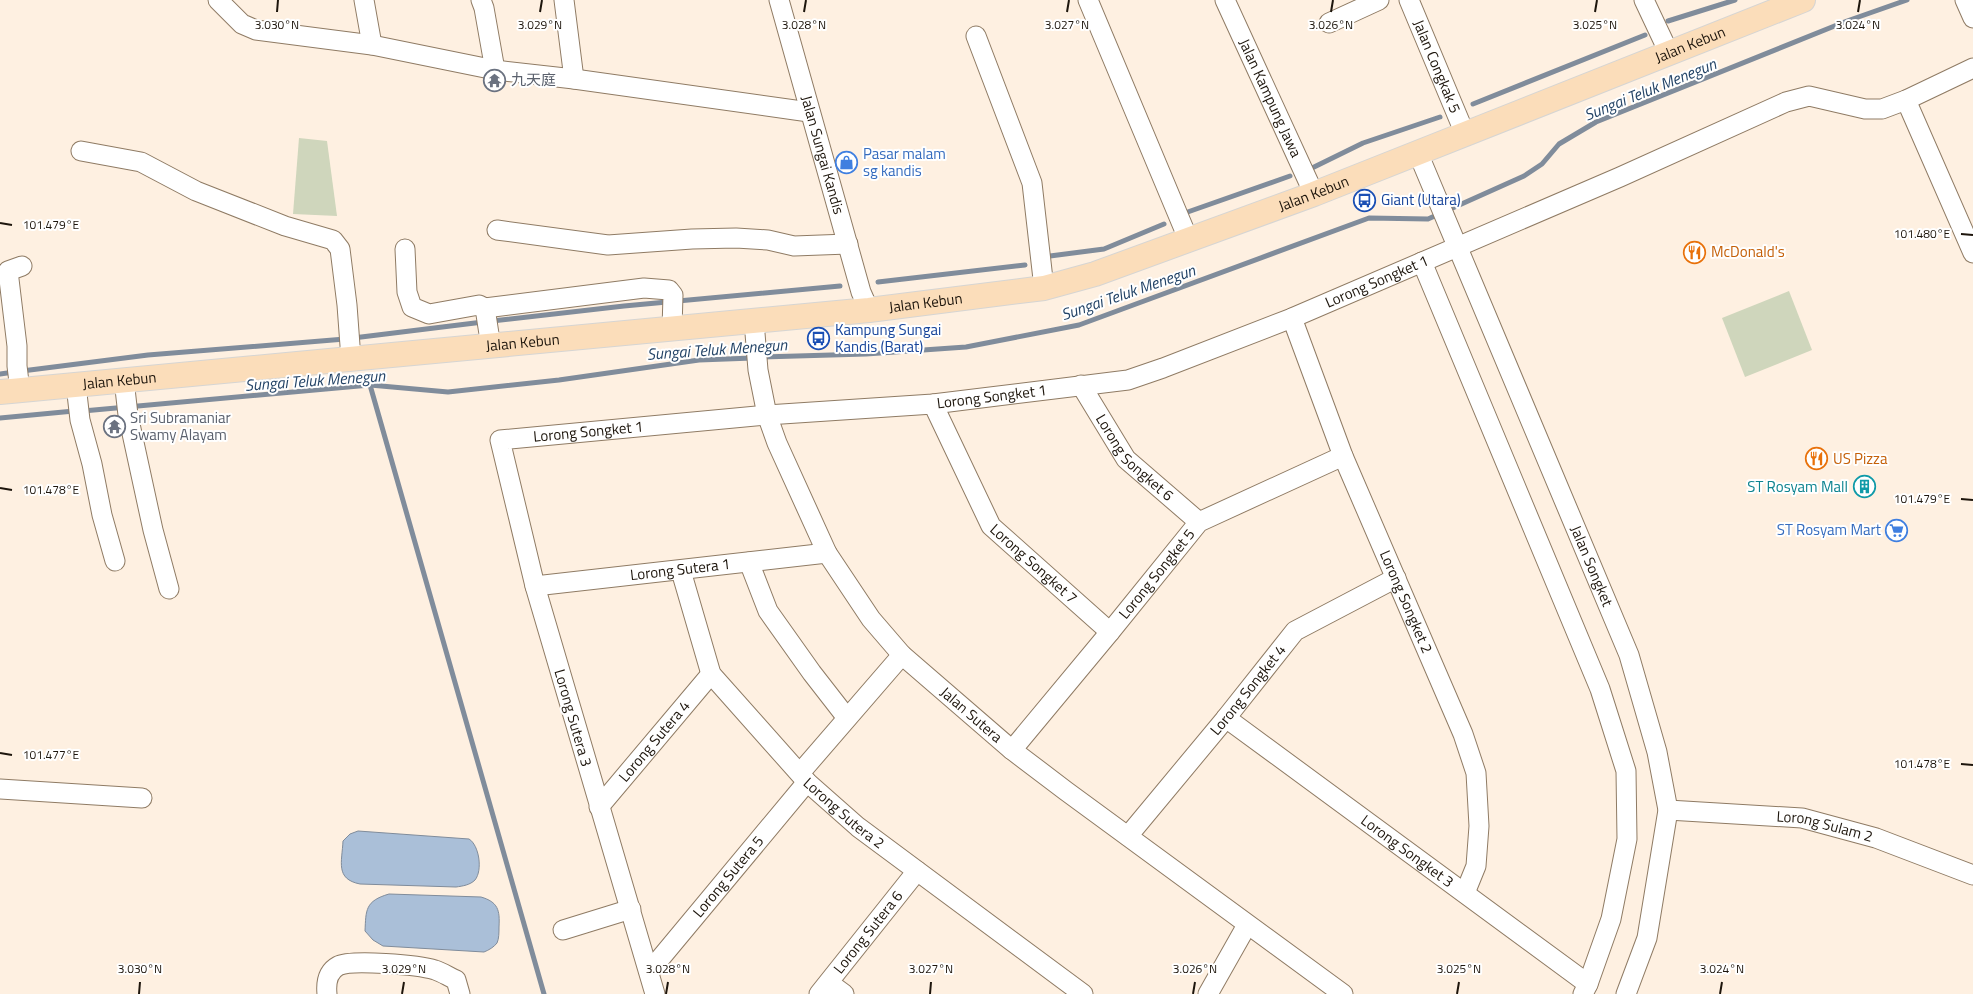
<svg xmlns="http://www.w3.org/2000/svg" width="1973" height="994" font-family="'Titillium Web','Noto Sans SC',sans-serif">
  <rect width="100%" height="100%" fill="#fef0e1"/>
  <!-- pitch -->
  <g fill="#cfd6bc">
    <path d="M299 138 327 141 337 216 293 214Z"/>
    <path d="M1789 291 1812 350 1745 377 1722 318Z"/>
  </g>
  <!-- water -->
  <g fill="#aabfd8" stroke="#808c9b">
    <path d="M358 831 469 839C479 845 483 870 475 880 470 885 463 886 456 887L360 884C335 879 342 862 343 841L350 834Z"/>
    <path d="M389 894 481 897C498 902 500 910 499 927 499 932 499 939 497 943 494 947 489 950 484 952L383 946 373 940 365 931C366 910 365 901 389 894Z"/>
  </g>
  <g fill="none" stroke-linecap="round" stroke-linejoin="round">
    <!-- stream -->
    <g stroke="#808c9b" stroke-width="5">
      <path d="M1668 21 1735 0"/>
      <path d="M1473 104 1645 35"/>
      <path d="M1310 169 1363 143 1440 117"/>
      <path d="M1182 214 1290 176"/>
      <path d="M1050 256 1104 249 1164 224"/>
      <path d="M878 282 1025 265"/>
      <path d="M492 321 624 306 840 286"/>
      <path d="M762 357 866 354 966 347 1079 325 1369 218 1428 219 1524 176 1542 164 1559 144 1596 122 1847 21 1907 0"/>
      <path d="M22 371 148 355 345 339 483 322"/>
      <path d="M0 374 14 372"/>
      <path d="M370 385 544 994"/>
      <path d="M83 411 370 385 448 392 559 380 699 360 753 358"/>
      <path d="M0 418 74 411"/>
    </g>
    <defs>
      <g id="minor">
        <path d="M218 0 242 24 256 30 372 45 495 70 574 79 809 112"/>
        <path d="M364 0 372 45"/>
        <path d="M481 0 484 8 495 70"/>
        <path d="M564 0 574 79"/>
        <path id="s1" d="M779 0 861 292 869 310"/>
        <path d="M1088 0 1189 241"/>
        <path id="s2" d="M1225 0 1314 194"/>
        <path id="s3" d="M1409 0 1465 134"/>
        <path d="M1644 0 1669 53"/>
        <path d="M1965 0 1973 18"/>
        <path d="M1329 23 1379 0"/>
        <path d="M976 36 1032 183 1044 288"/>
        <path d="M1906 100 1973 253"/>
        <path d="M81 151 141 162 196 191 285 226 333 240 340 249 347 305 351 359"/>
        <path id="s4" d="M1418 153 1629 655 1657 752 1668 810 1647 938 1626 994"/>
        <path d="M497 230 608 245 692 239 736 238 768 240 794 246 848 244"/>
        <path d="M405 249 407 292 412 307 429 314 479 305 485 308 491 347"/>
        <path d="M1422 262 1600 689 1626 771 1627 839 1611 919 1588 984 1583 994"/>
        <path d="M485 308 644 288 669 290 673 295 672 329"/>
        <path id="s5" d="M1292 318 1343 456 1463 734 1476 773 1479 826 1476 866 1465 893"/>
        <path id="s6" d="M754 321 758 370 767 415 777 443 827 553 871 619 902 655 1012 750 1066 791 1343 994"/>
        <path d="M124 380 128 415 153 530 169 589"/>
        <path d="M76 385 80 420 92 464 102 515 115 561"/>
        <path id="s7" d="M1081 385 1126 459 1199 522"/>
        <path d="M20 390 17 366V346L8 271 22 266"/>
        <path id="s8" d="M933 404 991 526 1110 632"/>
        <path d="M749 562 768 611 812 673 847 718"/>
        <path id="s9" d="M681 571 711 674 807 782 858 827 1083 994"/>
        <path id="s10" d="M535 586 827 553"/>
        <path id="s11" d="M1226 718 1588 984"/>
        <path id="s12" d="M1012 750 1110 632 1199 522 1343 456"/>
        <path d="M800 773 902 655"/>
        <path d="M0 789 142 798"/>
        <path id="s13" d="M599 807 711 674"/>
        <path id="s14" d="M1668 810 1802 818 1876 838 1973 875"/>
        <path id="s15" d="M1128 836 1226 718 1295 631 1396 578"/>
        <path d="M563 930 631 909"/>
        <path id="s16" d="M649 972 807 782"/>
        <path d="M829 983 844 994"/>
        <path d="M327 994C326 984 327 972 338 966 351 959 419 965 435 970 442 972 449 977 456 980L460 994"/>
        <path id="s17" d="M655 994 535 586 500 440 767 415 933 404 1128 380 1163 368 1292 318 1620 177 1786 102 1809 96 1865 109H1882L1906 100 1973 68"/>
        <path id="s18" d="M819 994 917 871"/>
        <path d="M1208 994 1247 925"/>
      </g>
      <g id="major">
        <path id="s19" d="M0 392 869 310 1044 288 1095 274 1314 194 1803 0"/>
      </g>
    </defs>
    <!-- minor casing -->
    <use href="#minor" stroke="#8f7b64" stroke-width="21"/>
    <!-- major casing -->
    <use href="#major" stroke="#d6d5d3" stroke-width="26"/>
    <!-- minor -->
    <use href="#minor" stroke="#fff" stroke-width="19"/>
    <!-- major -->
    <use href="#major" stroke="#fbddba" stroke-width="24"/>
  </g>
  <!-- ticks -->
  <path fill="none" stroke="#1d150c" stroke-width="2" d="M277 12 278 0M540 12 542 0M804 12 806 0M1067 12 1069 0M1331 12 1333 0M1595 12 1597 0M1858 12 1860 0M0 223 12 225M1961 234 1973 235M0 488 12 490M1961 499 1973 500M0 753 12 755M1961 764 1973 765M139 994 140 982M402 994 404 982M666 994 668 982M930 994 931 982M1193 994 1195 982M1457 994 1459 982M1720 994 1722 982"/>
  <!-- icons -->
  <defs>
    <symbol id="temple-ring" viewBox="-11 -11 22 22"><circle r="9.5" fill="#fff" stroke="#6b7280" stroke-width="1.5"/><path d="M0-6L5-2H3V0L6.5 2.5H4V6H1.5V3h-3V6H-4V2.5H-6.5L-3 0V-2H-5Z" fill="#6b7280"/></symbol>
    <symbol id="shop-ring" viewBox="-11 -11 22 22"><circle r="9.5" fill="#fff" stroke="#3f7fe0" stroke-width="1.5"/><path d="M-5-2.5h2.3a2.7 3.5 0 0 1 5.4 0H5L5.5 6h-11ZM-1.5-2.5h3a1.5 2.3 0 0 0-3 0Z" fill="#3f7fe0"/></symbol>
    <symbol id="bus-ring" viewBox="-11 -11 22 22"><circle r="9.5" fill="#fff" stroke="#1a4fb4" stroke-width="1.5"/><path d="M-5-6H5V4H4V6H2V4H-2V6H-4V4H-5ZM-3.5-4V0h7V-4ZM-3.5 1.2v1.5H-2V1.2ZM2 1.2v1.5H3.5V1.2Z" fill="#1a4fb4"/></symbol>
    <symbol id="restaurant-ring" viewBox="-11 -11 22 22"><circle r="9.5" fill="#fff" stroke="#e8710a" stroke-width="1.5"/><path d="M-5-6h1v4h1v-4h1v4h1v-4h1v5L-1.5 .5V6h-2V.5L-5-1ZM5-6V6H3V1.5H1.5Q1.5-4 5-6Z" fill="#e8710a"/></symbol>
    <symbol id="building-ring" viewBox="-11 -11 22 22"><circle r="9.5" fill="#fff" stroke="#0f9aa8" stroke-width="1.5"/><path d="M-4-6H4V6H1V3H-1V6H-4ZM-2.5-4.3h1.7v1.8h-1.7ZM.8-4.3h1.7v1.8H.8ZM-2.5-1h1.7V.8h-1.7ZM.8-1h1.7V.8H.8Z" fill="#0f9aa8"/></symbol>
    <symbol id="supermarket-ring" viewBox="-11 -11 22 22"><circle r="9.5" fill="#fff" stroke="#3f7fe0" stroke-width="1.5"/><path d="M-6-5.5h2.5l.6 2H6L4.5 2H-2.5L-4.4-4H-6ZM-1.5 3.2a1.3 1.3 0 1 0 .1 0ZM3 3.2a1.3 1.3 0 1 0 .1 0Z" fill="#3f7fe0"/></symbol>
  </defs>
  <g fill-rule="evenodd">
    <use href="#temple-ring" x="482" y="68" width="25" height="25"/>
    <use href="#shop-ring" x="834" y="150" width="25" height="25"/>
    <use href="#bus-ring" x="1352" y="188" width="25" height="25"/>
    <use href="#restaurant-ring" x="1682" y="240" width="25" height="25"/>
    <use href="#bus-ring" x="806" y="326" width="25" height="25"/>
    <use href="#temple-ring" x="102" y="414" width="25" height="25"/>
    <use href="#restaurant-ring" x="1804" y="446" width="25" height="25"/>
    <use href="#building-ring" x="1852" y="474" width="25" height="25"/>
    <use href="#supermarket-ring" x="1884" y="518" width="25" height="25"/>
  </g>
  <g text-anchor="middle" stroke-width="4" stroke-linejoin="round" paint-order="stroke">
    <!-- street labels -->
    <g font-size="15" fill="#1d150c" stroke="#fff">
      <text dy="5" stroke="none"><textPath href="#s19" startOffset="1740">Jalan Kebun</textPath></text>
      <text dy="5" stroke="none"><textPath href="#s3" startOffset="72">Jalan Congkak 5</textPath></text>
      <text dy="5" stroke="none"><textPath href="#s2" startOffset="108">Jalan Kampung Jawa</textPath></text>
      <text dy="5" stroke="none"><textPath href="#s1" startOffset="161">Jalan Sungai Kandis</textPath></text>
      <text dy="5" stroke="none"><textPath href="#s19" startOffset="1335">Jalan Kebun</textPath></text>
      <text dy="5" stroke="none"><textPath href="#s17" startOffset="1474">Lorong Songket 1</textPath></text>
      <text dy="5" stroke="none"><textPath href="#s19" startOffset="930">Jalan Kebun</textPath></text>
      <text dy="5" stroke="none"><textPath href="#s19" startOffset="525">Jalan Kebun</textPath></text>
      <text dy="5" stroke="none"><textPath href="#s19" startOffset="120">Jalan Kebun</textPath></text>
      <text dy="5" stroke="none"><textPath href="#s17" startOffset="1069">Lorong Songket 1</textPath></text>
      <text dy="5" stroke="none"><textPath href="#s17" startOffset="664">Lorong Songket 1</textPath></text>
      <text dy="5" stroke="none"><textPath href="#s7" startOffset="91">Lorong Songket 6</textPath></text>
      <text dy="5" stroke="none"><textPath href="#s8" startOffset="192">Lorong Songket 7</textPath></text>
      <text dy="5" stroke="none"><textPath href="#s4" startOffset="448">Jalan Songket</textPath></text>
      <text dy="5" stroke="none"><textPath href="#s10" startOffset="146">Lorong Sutera 1</textPath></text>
      <text dy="5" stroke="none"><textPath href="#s12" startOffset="228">Lorong Songket 5</textPath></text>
      <text dy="5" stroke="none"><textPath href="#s5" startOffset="306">Lorong Songket 2</textPath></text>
      <text dy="5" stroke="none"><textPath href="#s15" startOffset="189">Lorong Songket 4</textPath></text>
      <text dy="5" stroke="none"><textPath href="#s6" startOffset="464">Jalan Sutera</textPath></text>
      <text transform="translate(573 718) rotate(74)" y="5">Lorong Sutera 3</text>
      <text dy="5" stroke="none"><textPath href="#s13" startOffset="86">Lorong Sutera 4</textPath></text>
      <text dy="5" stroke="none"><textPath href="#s9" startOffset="300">Lorong Sutera 2</textPath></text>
      <text dy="5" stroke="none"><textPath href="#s14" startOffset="158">Lorong Sulam 2</textPath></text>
      <text dy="5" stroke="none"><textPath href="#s11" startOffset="225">Lorong Songket 3</textPath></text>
      <text dy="5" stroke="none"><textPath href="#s16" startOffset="124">Lorong Sutera 5</textPath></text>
      <text dy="5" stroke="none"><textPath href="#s18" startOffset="79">Lorong Sutera 6</textPath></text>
    </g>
    <!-- worship labels -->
    <g font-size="15" fill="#5b616d" stroke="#fff" text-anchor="start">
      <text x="511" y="85">九天庭</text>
      <text x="130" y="423">Sri Subramaniar<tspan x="130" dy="17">Swamy Alayam</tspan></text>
    </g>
    <!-- shop labels -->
    <g font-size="15" fill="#366cbe" stroke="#fff" text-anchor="start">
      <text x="863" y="159">Pasar malam<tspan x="863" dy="17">sg kandis</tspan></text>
      <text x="1881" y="535" text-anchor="end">ST Rosyam Mart</text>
    </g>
    <!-- transit labels -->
    <g font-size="15" fill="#164399" stroke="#fff" text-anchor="start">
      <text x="1381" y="205">Giant (Utara)</text>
      <text x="835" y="335">Kampung Sungai<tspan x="835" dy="17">Kandis (Barat)</tspan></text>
    </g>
    <!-- food labels -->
    <g font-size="15" fill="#c56008" stroke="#fff" text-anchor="start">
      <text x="1711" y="257">McDonald's</text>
      <text x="1833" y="464">US Pizza</text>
    </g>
    <!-- culture labels -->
    <g font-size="15" fill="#0d838f" stroke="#fff" text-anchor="end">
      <text x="1848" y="492">ST Rosyam Mall</text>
    </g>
    <!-- water labels -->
    <g font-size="16" font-style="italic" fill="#244467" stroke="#fff">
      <text transform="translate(1650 89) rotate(-22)" y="6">Sungai Teluk Menegun</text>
      <text transform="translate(1128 292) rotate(-19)" y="6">Sungai Teluk Menegun</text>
      <text transform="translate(717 349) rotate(-4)" y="6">Sungai Teluk Menegun</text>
      <text transform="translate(315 380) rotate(-4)" y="6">Sungai Teluk Menegun</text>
    </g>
  </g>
  <g font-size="12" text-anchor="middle" fill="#1d150c" stroke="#fff" stroke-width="4" stroke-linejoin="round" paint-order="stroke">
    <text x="277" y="29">3.030°N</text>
    <text x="540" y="29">3.029°N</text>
    <text x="804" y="29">3.028°N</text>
    <text x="1067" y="29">3.027°N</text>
    <text x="1331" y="29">3.026°N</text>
    <text x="1595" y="29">3.025°N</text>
    <text x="1858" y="29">3.024°N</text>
    <text x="51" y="229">101.479°E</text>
    <text x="1922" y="238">101.480°E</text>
    <text x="51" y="494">101.478°E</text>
    <text x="1922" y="503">101.479°E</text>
    <text x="51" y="759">101.477°E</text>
    <text x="1922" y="768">101.478°E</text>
    <text x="140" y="973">3.030°N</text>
    <text x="404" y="973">3.029°N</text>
    <text x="668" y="973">3.028°N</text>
    <text x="931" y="973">3.027°N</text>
    <text x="1195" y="973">3.026°N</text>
    <text x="1459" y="973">3.025°N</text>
    <text x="1722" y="973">3.024°N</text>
  </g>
</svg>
